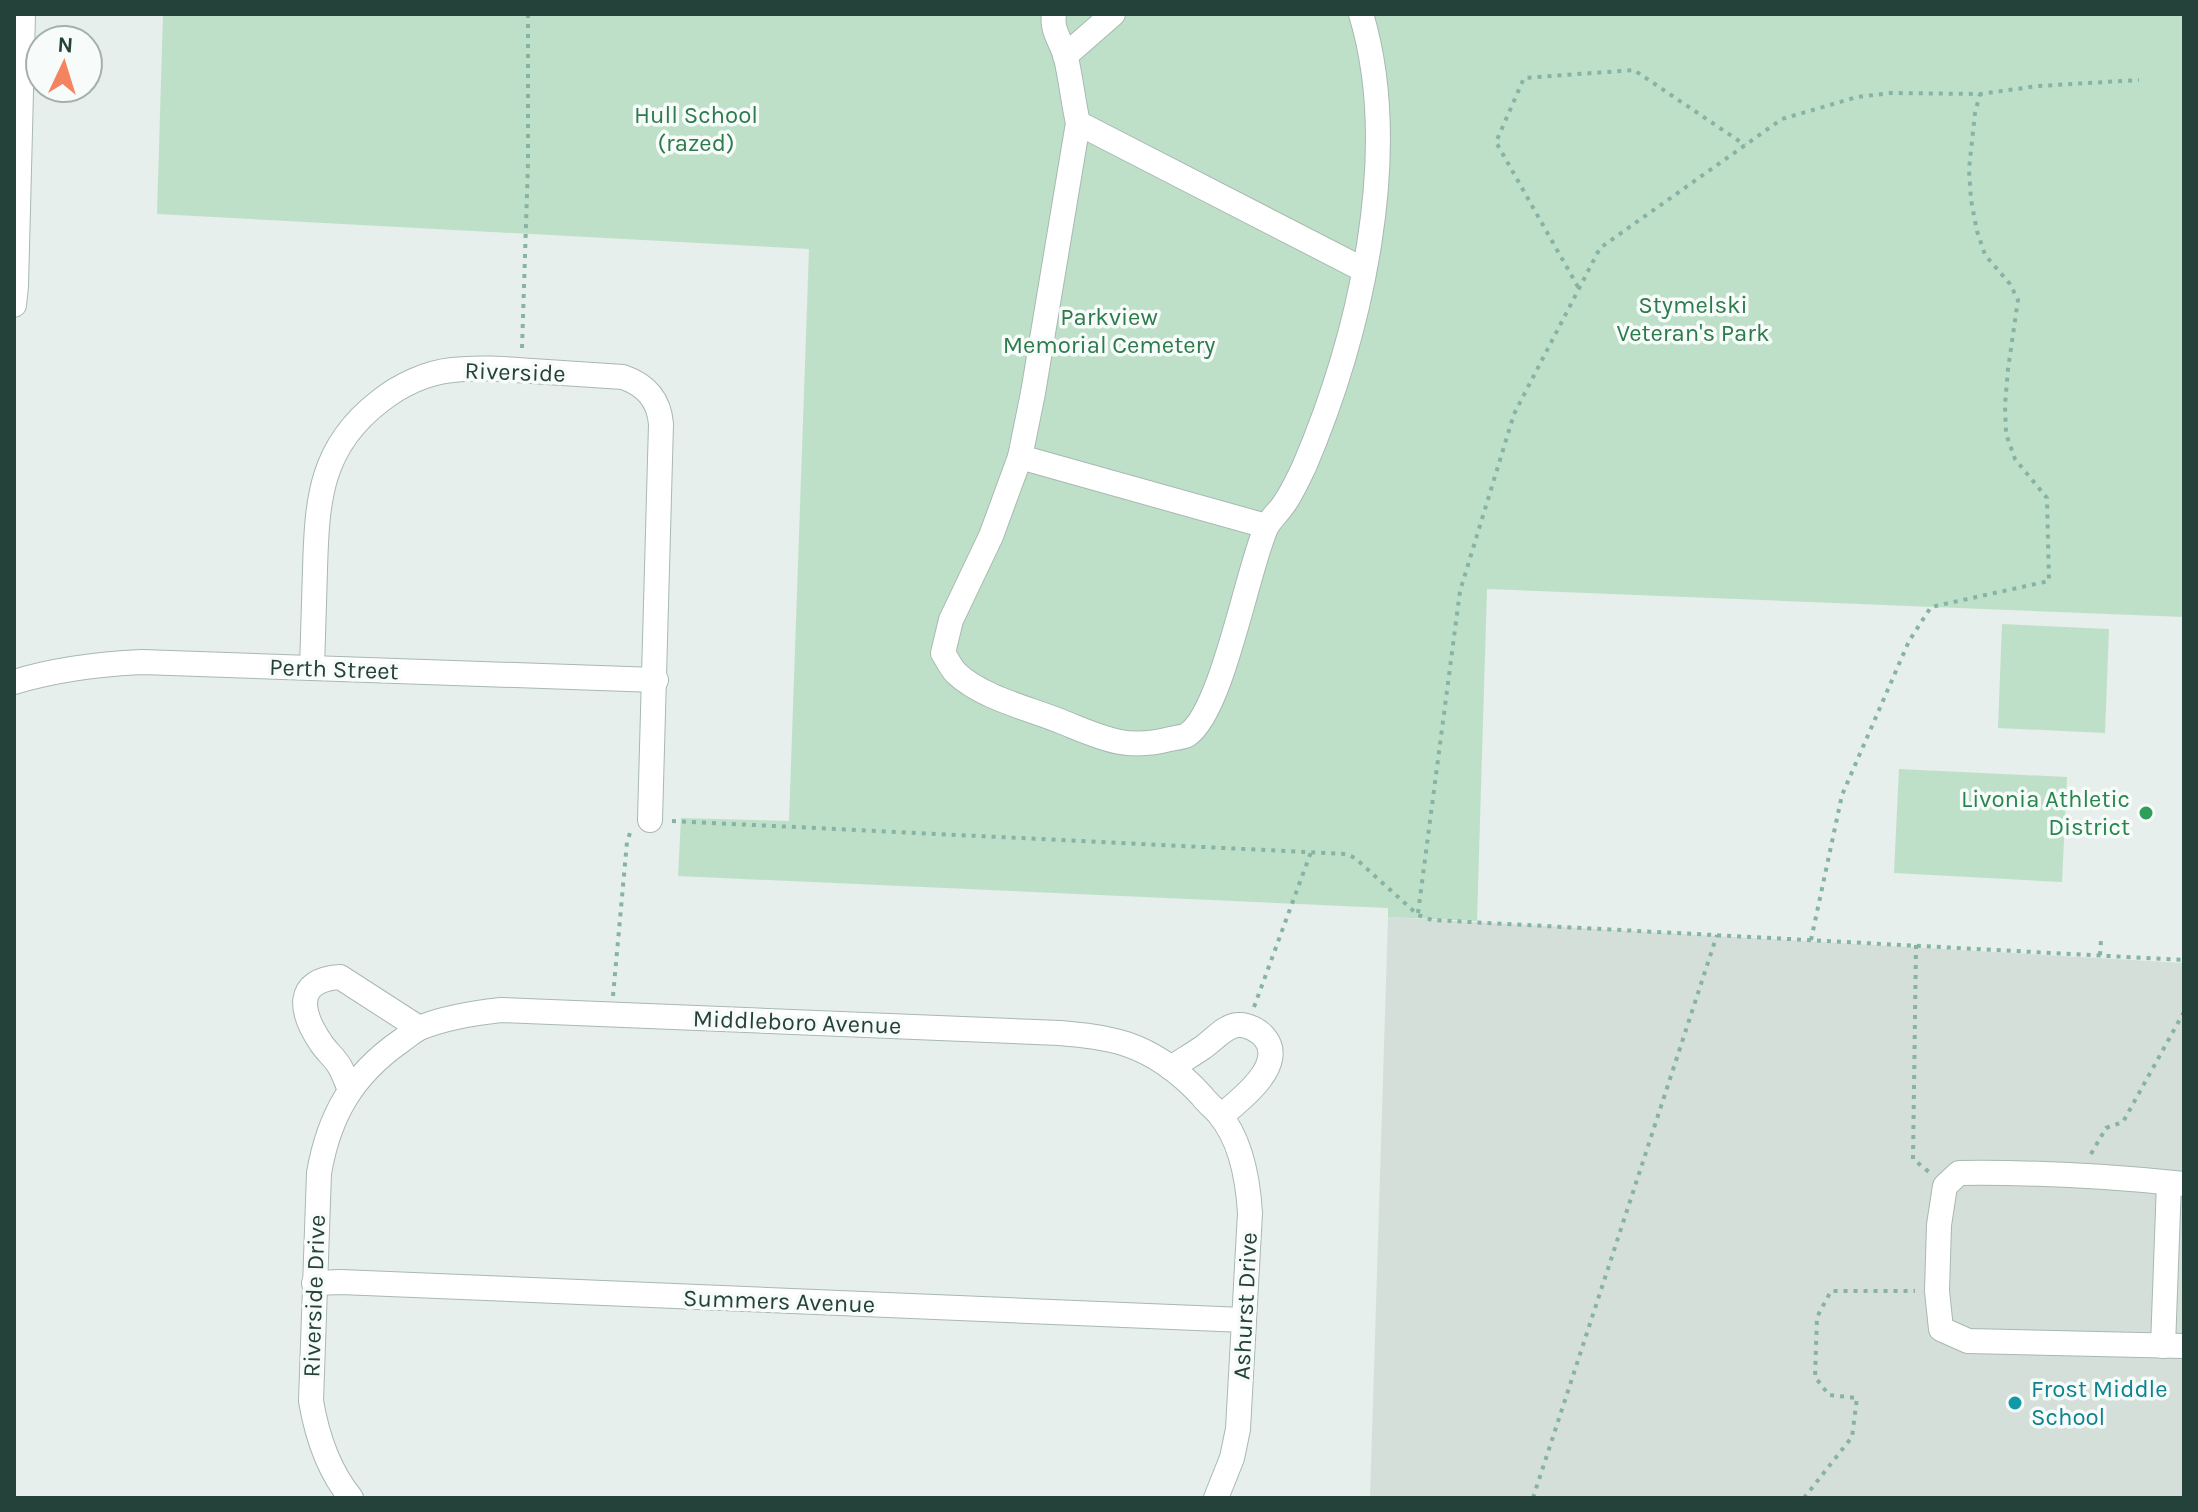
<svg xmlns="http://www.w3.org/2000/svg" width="2198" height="1512" font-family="Karla,sans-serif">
  <rect width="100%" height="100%" fill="#e6efeb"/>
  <!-- built -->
  <path fill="#d4dfda" d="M1388 917 2184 963V1498H1370Z"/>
  <!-- green -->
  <g fill="#bfe0c8">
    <path d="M163 14H2184V617L1487 589 1477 921 1388 917V908L678 876 681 818 789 821 809 249 157 214Z"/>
    <path d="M2002 624 2109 629 2105 733 1998 728Z"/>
    <path d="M1899 769 2067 777 2062 882 1894 873Z"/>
  </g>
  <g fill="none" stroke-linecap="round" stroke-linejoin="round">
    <defs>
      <g id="minor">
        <path d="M1054 14C1051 31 1062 42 1066 58 1071 79 1073 101 1078 123L1033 393 1020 457 991 536 951 620 943 653C947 659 951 668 956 673 981 697 1027 708 1060 721 1100 737 1125 751 1170 739 1175 738 1183 737 1187 735 1222 713 1247 571 1266 528 1270 519 1279 512 1284 504 1292 493 1298 479 1304 467 1360 336 1403 153 1361 14"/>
        <path d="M1065 56 1113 14"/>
        <path d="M1078 123 1364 270"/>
        <path d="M14 305 16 286 23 14"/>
        <path d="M1020 457 1266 526"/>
        <path d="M312 668C313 636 314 603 315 570 317 500 320 447 380 401 400 385 426 373 452 370 479 367 505 369 532 371 562 373 593 375 623 377 646 385 659 400 661 424L650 820"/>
        <path d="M14 682C57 669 98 664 142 662L656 680"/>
        <path d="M1171 1068C1181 1061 1192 1055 1202 1048 1213 1041 1224 1026 1238 1025 1247 1024 1260 1031 1265 1038 1287 1065 1239 1101 1221 1116"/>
        <path d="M350 1090C347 1083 344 1074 340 1067 335 1058 326 1051 321 1043 300 1012 294 980 340 977L419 1028"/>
        <path d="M2184 1184C2109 1176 2035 1172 1959 1173L1945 1186 1939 1225 1937 1291 1941 1329 1968 1341 2184 1346"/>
        <path d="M314 1283 341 1282 1244 1320"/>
        <path d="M2163 1346 2169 1183"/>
        <path d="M351 1498C328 1470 317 1436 311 1401L319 1173C329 1116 352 1075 401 1041 408 1036 414 1030 422 1027 447 1017 474 1013 501 1010L1060 1033C1082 1035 1104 1037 1126 1044 1156 1054 1181 1073 1202 1096 1207 1103 1214 1108 1219 1114 1241 1140 1248 1180 1250 1213L1238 1429 1232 1458 1216 1498"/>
      </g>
    </defs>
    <!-- minor casing -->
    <use href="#minor" stroke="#a8b8b2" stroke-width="26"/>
    <!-- path -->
    <g stroke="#86b3a5" stroke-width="4" stroke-dasharray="4 6" stroke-linecap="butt">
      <path d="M1578 287 1496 142 1524 78 1634 70 1745 145"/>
      <path d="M522 348 528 163V14"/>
      <path d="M672 821 1346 854 1355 858 1418 915 1432 920 2184 960"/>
      <path d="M1418 913 1460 591 1514 414 1600 248 1782 119 1857 97 1891 93 1980 94 2038 86 2139 80"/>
      <path d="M1811 940 1842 795 1909 641 1931 607 2049 581 2047 498 2015 459 2006 434 2005 405 2008 369 2018 300 2010 284 1985 255 1977 231 1971 200 1969 169 1975 113 1980 94"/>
      <path d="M1916 945 1913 1159 1929 1172"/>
      <path d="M2100 955 2101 940"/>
      <path d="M613 996 627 842 631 830"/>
      <path d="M1254 1007 1311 852"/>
      <path d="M2091 1154 2106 1128 2123 1122 2184 1012"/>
      <path d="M1533 1498 1717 935"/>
      <path d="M1804 1498 1852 1437 1857 1398 1829 1395 1815 1377 1817 1317 1831 1291H1915"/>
    </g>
    <!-- minor -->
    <use href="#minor" stroke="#fff" stroke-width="24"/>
  </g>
  <!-- markers -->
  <circle fill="#2e9e5b" stroke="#f7fbf9" stroke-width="3" cx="2146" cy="813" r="8"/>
  <circle fill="#0f9aa8" stroke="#f7fbf9" stroke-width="3" cx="2015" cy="1403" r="8"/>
  <g text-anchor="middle" stroke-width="7" stroke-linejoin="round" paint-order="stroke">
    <!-- park labels -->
    <g font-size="24" fill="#2d7a4b" stroke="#f7fbf9">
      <text x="696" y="123">Hull School<tspan x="696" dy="28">(razed)</tspan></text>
      <text x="1693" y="313">Stymelski<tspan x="1693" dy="28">Veteran's Park</tspan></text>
      <text x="1109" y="325">Parkview<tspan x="1109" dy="28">Memorial Cemetery</tspan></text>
    </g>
    <!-- street labels -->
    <g font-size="24" fill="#24423a" stroke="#f7fbf9">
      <text transform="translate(515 372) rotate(2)" y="8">Riverside</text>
      <text transform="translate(334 669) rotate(2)" y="8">Perth Street</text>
      <text transform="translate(797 1022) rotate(2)" y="8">Middleboro Avenue</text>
      <text transform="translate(314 1296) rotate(-88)" y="8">Riverside Drive</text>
      <text transform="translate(779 1301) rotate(2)" y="8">Summers Avenue</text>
      <text transform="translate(1245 1306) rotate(-87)" y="8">Ashurst Drive</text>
    </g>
    <!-- leisure labels -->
    <g font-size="24" fill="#27864d" stroke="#f7fbf9" text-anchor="end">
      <text x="2130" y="807">Livonia Athletic<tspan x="2130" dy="28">District</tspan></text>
    </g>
    <!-- culture labels -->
    <g font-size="24" fill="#0d838f" stroke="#f7fbf9" text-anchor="start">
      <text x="2031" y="1397">Frost Middle<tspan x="2031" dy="28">School</tspan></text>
    </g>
  </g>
  <!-- border -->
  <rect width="2198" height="1512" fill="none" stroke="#24423a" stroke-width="32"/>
  <!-- north arrow -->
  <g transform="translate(64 64) rotate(4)"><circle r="38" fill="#f7fbf9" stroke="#a3b1ad" stroke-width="2"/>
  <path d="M0-6L14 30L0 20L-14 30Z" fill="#f4845f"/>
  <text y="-12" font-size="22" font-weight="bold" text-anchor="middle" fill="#24423a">N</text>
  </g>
</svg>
